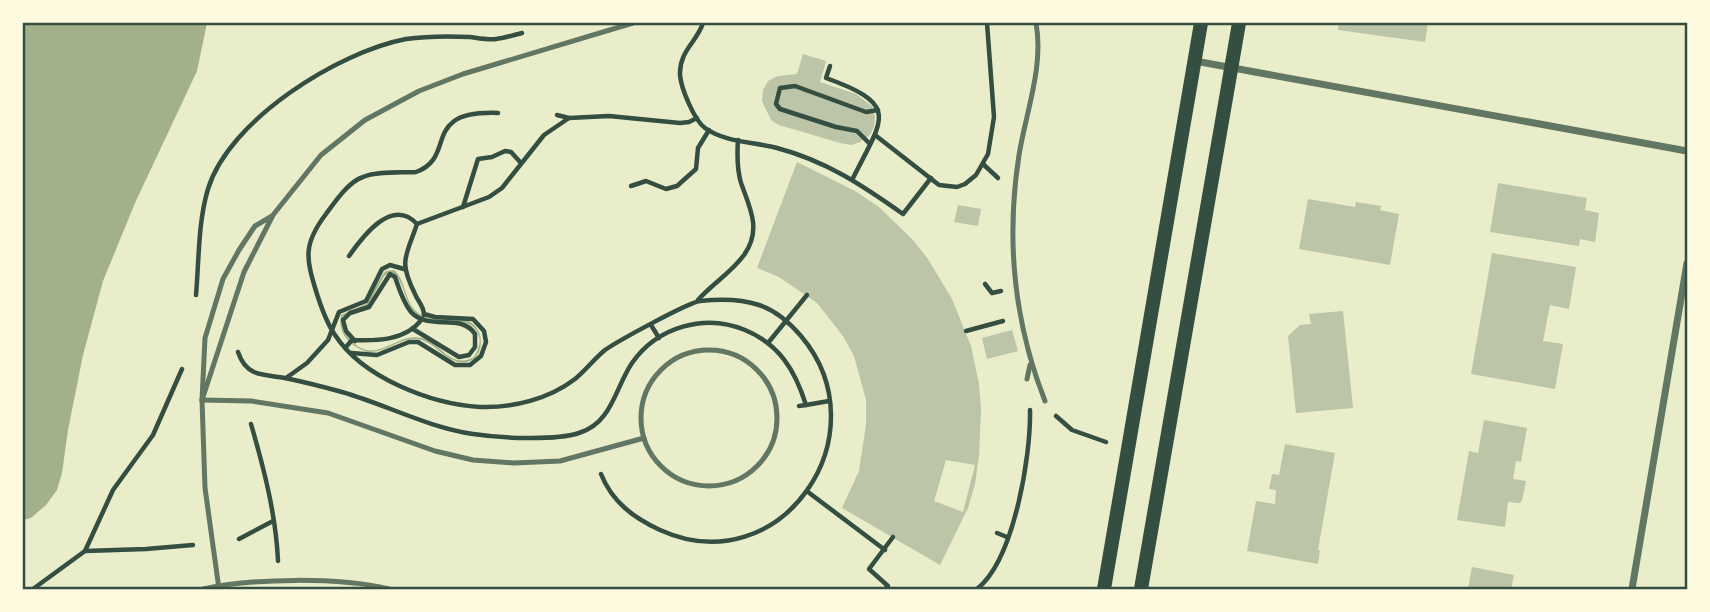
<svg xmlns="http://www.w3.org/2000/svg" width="1710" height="612" font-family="Montserrat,sans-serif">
  <rect width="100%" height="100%" fill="#e9edc9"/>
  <!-- water -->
  <g fill="#a3b18a" fill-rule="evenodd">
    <path d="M23 23H207L197 71 135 203 103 281 83 355 68 430 62 473 57 490 46 505 31 518 23 520Z"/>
    <path d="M394 270C406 280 404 301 417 312 432 326 457 312 473 324 485 334 484 359 466 362 444 365 435 338 414 339 398 339 385 353 368 352 351 347 337 334 341 315L366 304 383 274 386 271ZM391 272C404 278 404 302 415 313 432 330 470 309 479 336 481 344 478 350 474 357 451 370 441 343 422 338 394 331 375 370 348 337 343 330 341 324 342 317L351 311 367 307 384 276Z"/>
  </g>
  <!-- building -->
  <g fill="#bcc5a7" fill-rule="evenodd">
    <path d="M1339 23H1428L1425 42 1338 30Z"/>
    <path d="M803 54 826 61 820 82 856 94 872 106 875 117 874 127 870 135 860 142 851 145 840 143 779 125 771 120 762 101 763 90 768 81 778 76 797 74Z"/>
    <path d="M797 162 855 191 879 207 913 240 928 259 952 299 971 346 979 384 981 410 979 456 975 484 968 508 940 565 842 508 859 471 866 425V400L854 356 843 336 817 303 779 277 757 268ZM946 460 975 465 963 512 934 501Z"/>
    <path d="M1498 183 1587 198 1585 210 1599 213 1595 242 1580 239 1579 246 1490 232Z"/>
    <path d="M1308 199 1355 207 1356 202 1381 206 1380 210 1399 214 1390 265 1299 249Z"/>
    <path d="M958 205 981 209 978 226 954 222Z"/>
    <path d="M1492 253 1576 267 1569 309 1550 305 1543 341 1563 344 1555 389 1471 374Z"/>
    <path d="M1343 311 1353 408 1296 413 1288 336 1300 325 1311 324 1309 314Z"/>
    <path d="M1012 330 1018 351 987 359 982 338Z"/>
    <path d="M1484 420 1527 428 1521 462 1516 461 1513 479 1526 481 1522 501 1519 503 1508 502 1505 527 1457 520 1469 451 1478 453Z"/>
    <path d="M1285 444 1335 453 1318 550H1320L1318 564 1247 551 1256 501 1275 504 1276 490 1269 489 1272 474 1279 475Z"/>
    <path d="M1472 567 1514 575 1511 589H1468Z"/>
  </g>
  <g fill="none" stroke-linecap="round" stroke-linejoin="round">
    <!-- path -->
    <g stroke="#344e41" stroke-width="4.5">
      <path d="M703 23C697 42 679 51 680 75 681 88 694 120 705 128 724 142 754 142 777 148 826 161 862 185 903 214L931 178"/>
      <path d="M830 66 826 78C901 105 883 118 853 178"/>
      <path d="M498 113C419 110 458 157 416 172 400 173 378 171 363 177 348 182 335 202 326 214 303 244 306 258 316 291 321 307 326 322 335 335 363 378 431 404 480 407 513 408 549 399 575 379 586 370 594 359 605 350 618 341 687 303 700 301 718 299 741 299 759 305 775 310 790 323 801 336 884 434 781 585 660 530 634 518 612 502 601 474"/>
      <path d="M557 115 569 118 609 116 680 123 689 122 697 118"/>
      <path d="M875 135 939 185 957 187 965 184 976 175 988 154 994 117 987 23"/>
      <path d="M870 144 857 131 836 127 780 109 776 104 780 88 795 86 866 112 878 110"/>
      <path d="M983 164 998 178"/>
      <path d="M631 186 646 181 666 189 677 186 696 169 698 148 709 130"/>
      <path d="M463 207 478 159 492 157 505 151 511 152 521 163"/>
      <path d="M417 224 489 197 502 188 544 135 569 118"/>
      <path d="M349 256C363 236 392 197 417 224 406 257 398 260 415 294 418 302 424 306 424 315"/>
      <path d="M985 284 992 293 1001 291"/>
      <path d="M196 295C199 261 198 222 208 189 229 120 338 52 406 39 427 36 448 36 470 37 478 38 488 40 496 39 505 38 514 35 522 33"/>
      <path d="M698 300C712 284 731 273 744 255 762 230 750 208 741 183 737 169 737 154 738 140"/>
      <path d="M651 325 659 338"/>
      <path d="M966 331 1003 321"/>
      <path d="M355 341 346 331 343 320 350 313 369 307 390 274 395 277C399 289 403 302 411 312 429 332 461 312 475 334V347L469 355 459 357 413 329"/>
      <path d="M768 343 807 295"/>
      <path d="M346 347 352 340C376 341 406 341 422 319"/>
      <path d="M238 352C241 361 245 368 254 372 264 376 275 376 285 378 304 382 324 387 342 392 387 405 427 427 473 434 500 438 554 441 579 433 612 423 615 388 632 363 657 327 705 313 745 330 779 344 795 370 806 405L799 406"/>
      <path d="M351 353 377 355 409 342H418L455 365H470L481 356 486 342 484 331 473 319 435 317 424 314"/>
      <path d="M286 378 307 363 328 340 339 312 366 301 382 269 390 265 404 269"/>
      <path d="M806 405 829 401"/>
      <path d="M1056 416 1072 430 1106 442"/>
      <path d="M251 424C264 469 276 515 278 561"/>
      <path d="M808 492 885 550"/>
      <path d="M997 533 1007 537"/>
      <path d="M239 539 273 521"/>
      <path d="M85 551 146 549 193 545"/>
      <path d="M33 589 85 551 113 490 153 435 182 369"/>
      <path d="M885 589 888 586 869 569 893 537"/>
      <path d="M977 589C1014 560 1031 456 1030 410"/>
    </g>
    <!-- service -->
    <g stroke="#617663" stroke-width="5">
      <path d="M1036 23C1044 66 1026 112 1019 155 1006 238 1014 322 1045 401"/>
      <circle cx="709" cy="418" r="68"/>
      <path d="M1027 379 1030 365"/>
      <path d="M202 400 244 272 273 215 321 155 365 120 419 91 463 74 633 23"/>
      <path d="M202 400 251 401 328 413 435 451 473 460 514 463 560 461 644 438"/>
      <path d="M203 589C253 578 339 577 389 589"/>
      <path d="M219 589 205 488 202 400 205 338 223 279 239 250 255 226 272 216"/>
    </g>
    <!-- minor -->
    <g stroke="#617663" stroke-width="7">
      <path d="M1195 61 1687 151"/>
      <path d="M1632 589 1687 263"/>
    </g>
    <!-- secondary -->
    <g stroke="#344e41" stroke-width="14">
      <path d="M1104 589 1201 23"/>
      <path d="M1141 589 1239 23"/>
    </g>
  </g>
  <!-- border -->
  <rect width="1710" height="612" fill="none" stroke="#fefae0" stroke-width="49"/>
  <rect x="24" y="24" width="1662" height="564" fill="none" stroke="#344e41" stroke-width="2.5"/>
</svg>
